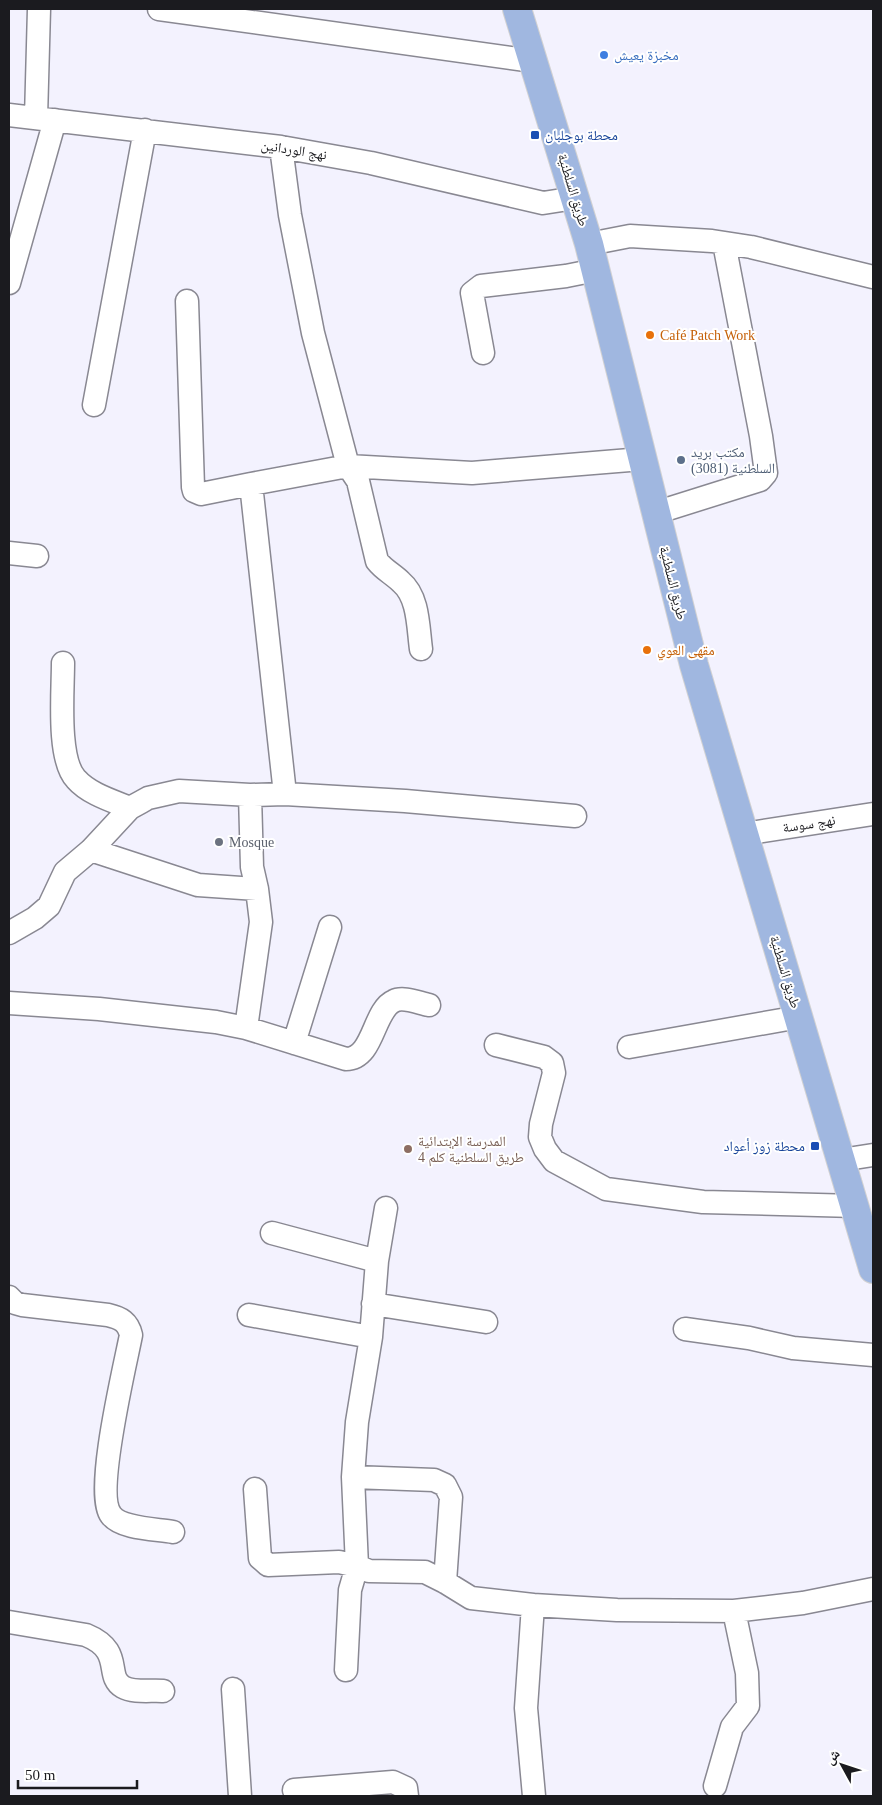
<svg xmlns="http://www.w3.org/2000/svg" width="882" height="1805" font-family="'Times New Roman','Noto Naskh Arabic',serif">
<rect width="100%" height="100%" fill="#f3f2fe"/>
<g fill="none" stroke-linecap="round" stroke-linejoin="round">
<defs>
<path id="minor" d="M 159,9 L 533,61
M 9,115 L 281,147 L 371,163 L 543,203 L 575,198
M 36,118 L 39,9
M 589,244 L 630,236 L 712,241 L 751,247 L 873,277
M 9,283 L 55,120
M 187,301 L 193,487 L 194,491 L 201,494 L 251,484
M 483,353 L 472,293 L 481,286 L 566,276 L 596,270
M 94,405 L 145,130
M 348,466 L 472,473 L 642,459
M 348,466 L 358,481 L 377,561 C 384,570 393,574 401,582 C 419,597 418,628 421,649
M 655,513 L 760,480 L 766,473 L 761,436 L 724,243
M 9,553 L 37,556
M 63,663 C 63,692 57,759 76,779 C 89,794 113,801 130,808
M 285,794 L 405,801 L 575,816
M 744,834 L 873,814
M 91,850 L 198,885 L 257,889
M 9,933 L 35,918 L 49,906 L 65,872 L 91,850 L 130,808 L 141,802 L 148,798 L 179,791 L 250,795 L 285,794 L 251,484 L 348,466 L 313,333 L 290,215 L 281,147
M 9,1003 L 99,1009 L 216,1022 L 246,1028 L 346,1059 C 374,1059 373,1010 394,1001 C 403,996 419,1003 429,1005
M 246,1028 L 261,922 L 257,889 L 252,867 L 250,795
M 294,1043 L 330,927
M 496,1045 L 544,1057 L 552,1063 L 554,1073 L 541,1124 L 540,1137 L 545,1149 L 554,1161 L 606,1189 L 703,1202 L 855,1206
M 629,1047 L 799,1017
M 841,1160 L 873,1155
M 386,1208 L 377,1261 L 371,1337 L 357,1422 L 353,1477 L 357,1566 L 369,1571 L 425,1572 L 445,1582 L 471,1598 L 533,1605
M 272,1233 L 377,1261
M 9,1297 L 15,1303 L 22,1305 L 108,1315 C 121,1318 128,1322 131,1335 C 125,1366 94,1493 111,1515 C 121,1529 157,1529 173,1532
M 373,1304 L 486,1322
M 249,1315 L 371,1337
M 685,1329 L 749,1338 L 793,1348 L 873,1355
M 353,1477 L 434,1480 L 445,1485 L 451,1497 L 445,1582
M 255,1489 L 260,1558 L 268,1565 L 339,1562 L 357,1566 L 350,1590 L 346,1670
M 9,1622 L 86,1635 C 125,1651 104,1676 123,1687 C 133,1693 152,1690 163,1691
M 233,1689 L 240,1796
M 715,1786 L 732,1727 L 748,1706 L 747,1673 L 734,1611
M 294,1790 L 393,1782 L 406,1788 L 407,1796
M 534,1796 L 526,1708 L 533,1605 L 617,1610 L 734,1611 L 803,1603 L 873,1589"/>
<path id="major" d="M 517,9 L 589,244 L 694,665 L 873,1269"/>
</defs>
<!-- minor casing -->
<use href="#minor" stroke="#898892" stroke-width="25"/>
<!-- major casing -->
<use href="#major" stroke="#d1d1d2" stroke-width="30"/>
<!-- minor -->
<use href="#minor" stroke="#fff" stroke-width="22"/>
<!-- major -->
<use href="#major" stroke="#a0b7e0" stroke-width="28"/>
</g>
<!-- markers -->
<circle fill="#3f7fe0" stroke="#fff" stroke-width="2" cx="604" cy="55" r="5"/>
<g fill="#1a4fb4" stroke="#fff" stroke-width="2">
<rect x="530" y="130" width="10" height="10" rx="2.5"/>
<rect x="810" y="1141" width="10" height="10" rx="2.5"/>
</g>
<g fill="#e8710a" stroke="#fff" stroke-width="2">
<circle cx="650" cy="335" r="5"/>
<circle cx="647" cy="650" r="5"/>
</g>
<circle fill="#5c6f8a" stroke="#fff" stroke-width="2" cx="681" cy="460" r="5"/>
<circle fill="#6b7280" stroke="#fff" stroke-width="2" cx="219" cy="842" r="5"/>
<circle fill="#8d6e63" stroke="#fff" stroke-width="2" cx="408" cy="1149" r="5"/>
<g text-anchor="middle" dominant-baseline="central" stroke-width="4" stroke-linejoin="round" paint-order="stroke">
<!-- shop labels -->
<g font-size="14" fill="#366cbe" stroke="#fff" text-anchor="start">
<text x="614" y="55">مخبزة يعيش</text>
</g>
<!-- transit labels -->
<g font-size="14" fill="#164399" stroke="#fff" text-anchor="start">
<text x="545" y="135">محطة بوجلبان</text>
<text x="805" y="1146" text-anchor="end">محطة زوز أعواد</text>
</g>
<!-- street labels -->
<g font-size="14" fill="#1b1b1f" stroke="#fff">
<text transform="translate(294 150) rotate(9)">نهج الوردانين</text>
<text transform="translate(573 190) rotate(73)">طريق السلطنية</text>
<text transform="translate(673 583) rotate(76)">طريق السلطنية</text>
<text transform="translate(809 824) rotate(-9)">نهج سوسة</text>
<text transform="translate(785 972) rotate(73)">طريق السلطنية</text>
</g>
<!-- food labels -->
<g font-size="14" fill="#c56008" stroke="#fff" text-anchor="start">
<text x="660" y="335">Café Patch Work</text>
<text x="657" y="650">مقهى العوي</text>
</g>
<!-- service labels -->
<g font-size="14" fill="#4e5e75" stroke="#fff" text-anchor="start">
<text x="691" y="452">مكتب بريد<tspan x="691" dy="16">السلطنية (3081)</tspan></text>
</g>
<!-- worship labels -->
<g font-size="14" fill="#5b616d" stroke="#fff" text-anchor="start">
<text x="229" y="842">Mosque</text>
</g>
<!-- education labels -->
<g font-size="14" fill="#785e54" stroke="#fff" text-anchor="start">
<text x="418" y="1141">المدرسة الإبتدائية<tspan x="418" dy="16">طريق السلطنية كلم 4</tspan></text>
</g>
</g>
<!-- border -->
<rect width="882" height="1805" fill="none" stroke="#1b1b1f" stroke-width="20"/>
<!-- north arrow -->
<g transform="translate(842 1765) rotate(310)" stroke="#ffffff" stroke-width="4" paint-order="stroke">
<path d="M0-4L9 19L0 12L-9 19Z" fill="#1b1b1f"/>
<text y="-8" font-size="14" font-weight="bold" text-anchor="middle" fill="#1b1b1f">ش</text>
</g>
<!-- scale -->
<path d="M18 1780v8h119v-8" fill="none" stroke="#1b1b1f" stroke-width="2.5"/>
<text x="25" y="1780" font-size="15" fill="#1b1b1f" stroke="#ffffff" stroke-width="4" paint-order="stroke">50 m</text>
</svg>
